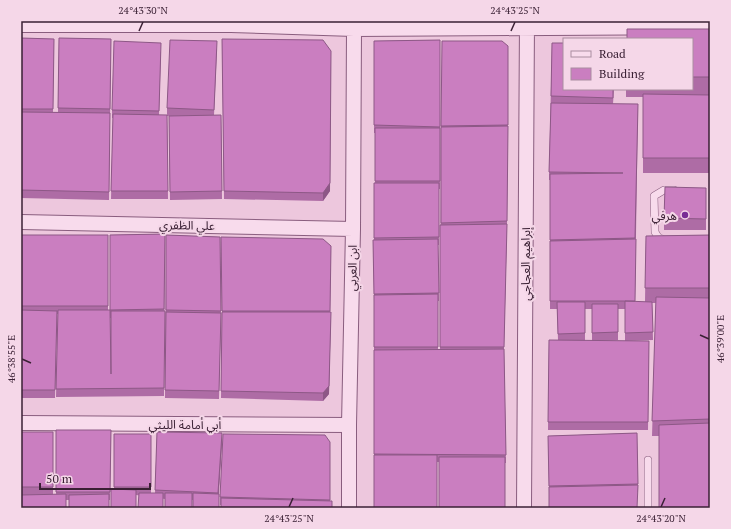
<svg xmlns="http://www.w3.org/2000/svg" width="731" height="529" font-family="'PT Serif','Noto Sans Arabic',serif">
<rect width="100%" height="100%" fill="#edc7dd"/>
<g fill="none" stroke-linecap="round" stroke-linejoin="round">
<defs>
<path id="service" d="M 664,240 L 658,237 L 655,232 L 654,196 L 664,190 L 674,190
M 648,460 L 648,508"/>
<path id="minor" d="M 21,25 L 231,25 L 354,29 L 710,27
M 21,222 L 353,229
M 21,423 L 349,425
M 349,508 L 349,425 L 353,229 L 354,29
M 524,508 L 527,21"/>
</defs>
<!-- service casing -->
<use href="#service" stroke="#895d7e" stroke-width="8"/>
<!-- minor casing -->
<use href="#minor" stroke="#895d7e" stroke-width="16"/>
<!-- service -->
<use href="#service" stroke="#f8dbec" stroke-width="7"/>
<!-- minor -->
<use href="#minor" stroke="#f8dbec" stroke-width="14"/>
</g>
<!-- wall -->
<path fill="#ae6ca5" d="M 710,29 L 710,173 L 643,173 L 643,97 L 626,97 L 626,89 L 692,89 L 692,39 Z
M 21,38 L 54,39 L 53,112 L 58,112 L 59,38 L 111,39 L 109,200 L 21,198 Z
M 222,39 L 330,191 L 323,201 L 224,199 Z
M 440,40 L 440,189 L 439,189 L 439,245 L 438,245 L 439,301 L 438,301 L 438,350 L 440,350 L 441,126 L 508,46 L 507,229 L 504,349 L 506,463 L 437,462 L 374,508 L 374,302 L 373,240 L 374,240 L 374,183 L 375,183 L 375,133 L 374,133 L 374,41 Z
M 552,43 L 614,89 L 613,104 L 638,104 L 635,302 L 645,302 L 646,236 L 710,235 L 710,508 L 659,436 L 652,436 L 656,303 L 652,303 L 653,340 L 625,341 L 625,309 L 618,309 L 618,340 L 592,341 L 592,309 L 585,309 L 585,341 L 649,341 L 648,430 L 548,430 L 549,340 L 558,340 L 557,309 L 550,309 L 550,180 L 549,180 L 549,172 Z
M 217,49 L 214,115 L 221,115 L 222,199 L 170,200 L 169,116 L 167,116 L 167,108 Z
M 161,51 L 159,115 L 167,115 L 168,199 L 111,199 L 113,118 L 112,118 L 112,110 Z
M 706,188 L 706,230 L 664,230 L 664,218 Z
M 165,234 L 164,396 L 56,397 L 58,314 L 57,314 L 55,398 L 21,398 L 21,235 L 108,235 L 108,310 L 111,374 L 111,318 L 110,318 L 110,235 Z
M 166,235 L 220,237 L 221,321 L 219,399 L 165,398 Z
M 221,237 L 331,246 L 329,394 L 323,401 L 221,398 L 222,312 Z
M 56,430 L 111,430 L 110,500 L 66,500 L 21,508 L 21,432 L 53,432 L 53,495 L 56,494 Z
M 157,432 L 222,441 L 219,494 L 193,500 L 165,499 L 136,495 L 114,489 L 114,434 L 151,434 L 151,493 L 155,493 Z
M 637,433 L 638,492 L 549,494 L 548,436 Z
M 330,442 L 330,501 L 220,505 L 220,497 Z"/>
<!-- shaded-wall -->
<path fill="#8d5886" d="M 331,51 L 330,191 L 323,201 L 323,193 Z
M 331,312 L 329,394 L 323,401 L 323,393 Z
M 222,433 L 222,441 L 218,501 L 218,493 Z"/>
<!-- building -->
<path fill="#ca7ec0" stroke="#8d5886" d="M 627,29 L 710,29 L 710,77 L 692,77 L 692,39 L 627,39 Z
M 21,38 L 54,39 L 53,109 L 21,109 Z
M 59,38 L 111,39 L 110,109 L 58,108 Z
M 222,39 L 323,40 L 331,51 L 330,183 L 323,193 L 224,191 Z
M 170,40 L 217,41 L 214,110 L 167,108 Z
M 440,40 L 440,127 L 374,125 L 374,41 Z
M 114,41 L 161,43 L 159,111 L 112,110 Z
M 442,41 L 502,41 L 508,46 L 508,125 L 441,126 Z
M 552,43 L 564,43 L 564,89 L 613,89 L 613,98 L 551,96 Z
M 643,94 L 710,95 L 710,158 L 643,158 Z
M 551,103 L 638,104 L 635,238 L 550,240 L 550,174 L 623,173 L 549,172 Z
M 21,112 L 110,113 L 109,192 L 21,190 Z
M 113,114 L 167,115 L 168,191 L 111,191 Z
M 221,115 L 222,191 L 170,192 L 169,116 Z
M 508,126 L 507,221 L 441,223 L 441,127 Z
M 375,128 L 440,128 L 440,181 L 375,181 Z
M 374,183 L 439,183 L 439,237 L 374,238 Z
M 665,187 L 706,188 L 706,219 L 664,218 Z
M 507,224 L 504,347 L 440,347 L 440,225 Z
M 165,234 L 164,309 L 110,310 L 110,235 Z
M 21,235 L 108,235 L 108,306 L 21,306 Z
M 166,235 L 220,237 L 221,311 L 166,310 Z
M 710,235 L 710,288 L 645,288 L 646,236 Z
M 221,237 L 323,239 L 331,246 L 330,311 L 222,311 Z
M 438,239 L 439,293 L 374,294 L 373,240 Z
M 636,239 L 635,301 L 550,301 L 550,241 Z
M 438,294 L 438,347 L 374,347 L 374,295 Z
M 656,297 L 710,298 L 710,419 L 652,421 Z
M 625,301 L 652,302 L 653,332 L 625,333 Z
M 557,302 L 585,302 L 585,333 L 558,334 Z
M 592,304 L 618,304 L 618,332 L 592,333 Z
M 21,310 L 57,311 L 55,390 L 21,390 Z
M 58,310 L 110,310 L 111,374 L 111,311 L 165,311 L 164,388 L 56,389 Z
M 166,312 L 221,313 L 219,391 L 165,390 Z
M 222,312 L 331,312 L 329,386 L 323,393 L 221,391 Z
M 549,340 L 649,341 L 648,422 L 548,422 Z
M 504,349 L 506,455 L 374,454 L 374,350 Z
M 710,423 L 710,508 L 659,508 L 659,425 Z
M 56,430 L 111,430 L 110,492 L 56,492 Z
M 21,432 L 53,432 L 53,487 L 21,487 Z
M 157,432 L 222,433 L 218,493 L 155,490 Z
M 637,433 L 638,484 L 549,486 L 548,436 Z
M 114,434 L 151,434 L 151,487 L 114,487 Z
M 223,434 L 325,435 L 330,442 L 330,500 L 220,497 Z
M 374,455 L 437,455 L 437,508 L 374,508 Z
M 439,457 L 505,457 L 505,508 L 439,508 Z
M 638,485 L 637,508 L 549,508 L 549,487 Z
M 111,489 L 136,490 L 136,508 L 111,508 Z
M 139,493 L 163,493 L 163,508 L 138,508 Z
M 165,493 L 192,493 L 192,508 L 165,508 Z
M 193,493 L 219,494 L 219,508 L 193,508 Z
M 66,494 L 66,508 L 21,508 L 21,495 Z
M 109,494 L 109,508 L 69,508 L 69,495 Z
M 221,498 L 332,501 L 332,508 L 221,508 Z"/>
<!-- ticks -->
<path fill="none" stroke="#3a2034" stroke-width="1.5" d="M 139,31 L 143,22M 511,31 L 515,22M 700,335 L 709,339M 22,359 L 31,363M 289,507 L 293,498M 661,507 L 665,498"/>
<!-- markers -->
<circle fill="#792e96" stroke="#f5d7e8" stroke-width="1.5" cx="685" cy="215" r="4"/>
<g text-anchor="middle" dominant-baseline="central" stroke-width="4" stroke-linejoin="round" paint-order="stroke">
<!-- poi labels -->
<g font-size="12" fill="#3a2034" stroke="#f5d7e8" text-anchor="end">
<text x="677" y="215">هرفي</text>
</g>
<!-- street labels -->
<g font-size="12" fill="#3a2034" stroke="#f5d7e8">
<text transform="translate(187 225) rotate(1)">علي الظفري</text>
<text transform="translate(525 264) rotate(-90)">إبراهيم العجاجي</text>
<text transform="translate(352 268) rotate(-89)">ابن العربي</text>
<text x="185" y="424">أبي أمامة الليثي</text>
</g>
</g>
<!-- border -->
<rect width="731" height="529" fill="none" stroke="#f5d7e8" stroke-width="44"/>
<!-- legend -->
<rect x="563" y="38" width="130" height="52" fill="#f5d7e8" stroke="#aa8ea0"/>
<rect x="571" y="51" width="20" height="6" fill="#f8dbec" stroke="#aa8ea0"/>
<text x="599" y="58" font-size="12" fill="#3a2034">Road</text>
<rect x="571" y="68" width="20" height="12" fill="#ca7ec0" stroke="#aa8ea0"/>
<text x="599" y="78" font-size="12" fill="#3a2034">Building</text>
<!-- scale -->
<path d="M40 483v6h110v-6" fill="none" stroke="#3a2034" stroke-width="2"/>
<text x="46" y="483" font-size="12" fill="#3a2034" stroke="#f5d7e8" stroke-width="3" paint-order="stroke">50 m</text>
<rect x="22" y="22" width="687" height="485" fill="none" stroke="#3a2034" stroke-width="1.5"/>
<g font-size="10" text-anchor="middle" fill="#3a2034">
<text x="143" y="14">24°43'30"N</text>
<text x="515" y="14">24°43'25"N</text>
<text transform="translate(720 339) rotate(-90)" y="4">46°39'00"E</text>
<text transform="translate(11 359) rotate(-90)" y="4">46°38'55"E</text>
<text x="289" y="522">24°43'25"N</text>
<text x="661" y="522">24°43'20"N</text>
</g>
</svg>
